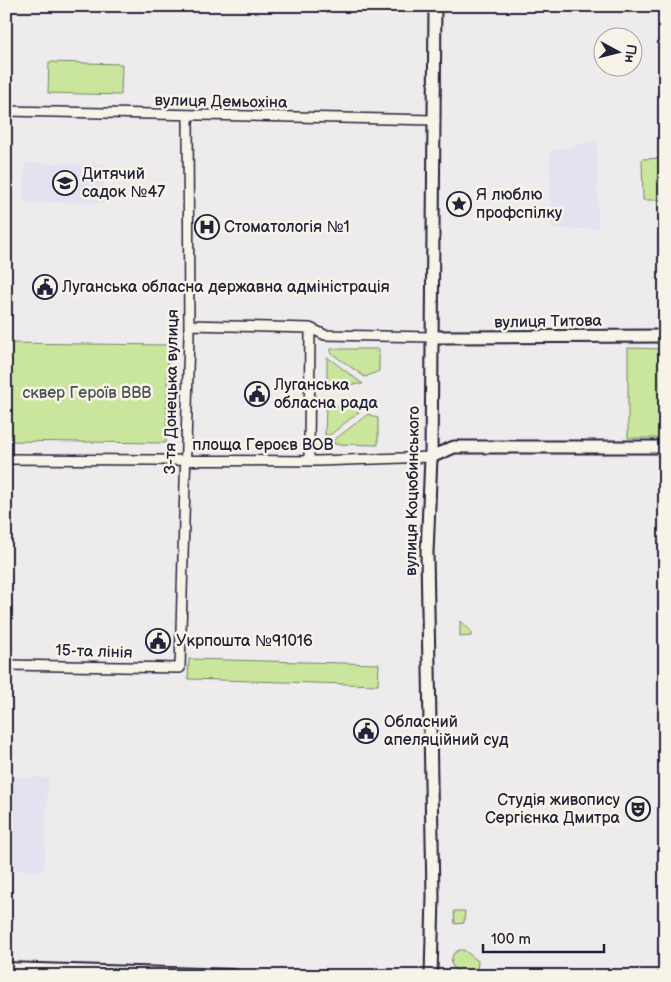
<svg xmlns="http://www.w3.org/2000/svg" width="671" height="982" font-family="'Balsamiq Sans',sans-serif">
<rect width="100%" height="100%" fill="#eeebec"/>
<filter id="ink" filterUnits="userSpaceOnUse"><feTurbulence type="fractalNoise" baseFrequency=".02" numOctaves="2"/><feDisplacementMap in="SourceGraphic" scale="10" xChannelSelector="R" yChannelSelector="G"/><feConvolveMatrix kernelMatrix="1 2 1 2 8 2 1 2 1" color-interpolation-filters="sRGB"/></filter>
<g filter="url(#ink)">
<!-- built -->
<path fill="#e4e1f1" d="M 597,141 L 598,229 L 551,229 L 550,151 Z
M 25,163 L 105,164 L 104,203 L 24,202 Z
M 6,776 L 48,778 L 44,871 L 6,869 Z"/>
<!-- green -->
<path fill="#cae69d" stroke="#76846c" d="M 49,62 L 122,64 L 121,95 L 48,93 Z
M 664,158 L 665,200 L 643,200 L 642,159 Z
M 6,343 L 168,345 L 166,443 L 6,441 Z
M 628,348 L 665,349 L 665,438 L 628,438 Z
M 331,349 L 379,349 L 379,371 L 365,377 L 331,353 Z
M 327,357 L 363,384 L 327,385 Z
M 326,407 L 365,407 L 330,435 L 325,435 Z
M 368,414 L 378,418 L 378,445 L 334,444 L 334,440 Z
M 460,621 L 471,631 L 471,636 L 460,637 Z
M 189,659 L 379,664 L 378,685 L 188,679 Z
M 454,911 L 465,911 L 464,923 L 455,924 Z
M 459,950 L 464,950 L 478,961 L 477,973 L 461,972 L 454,969 L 451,963 L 453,954 Z"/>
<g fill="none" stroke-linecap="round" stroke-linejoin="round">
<defs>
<path id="minor" d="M 6,111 L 435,120
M 189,325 L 310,328 L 325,335 L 432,337
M 6,459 L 318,461 L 431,457
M 309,461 L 310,328
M 6,665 L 180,668 L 189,335 L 188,116
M 661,976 L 665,974"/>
<path id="tertiary" d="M 432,337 L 665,336
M 431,457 L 454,447 L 665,447
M 431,976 L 433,896 L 427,553 L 431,457 L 435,6"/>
<path id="secondary" d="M 6,969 L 234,976"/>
</defs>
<!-- minor casing -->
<use href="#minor" stroke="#22223b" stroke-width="12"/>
<!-- tertiary casing -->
<use href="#tertiary" stroke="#22223b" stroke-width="15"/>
<!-- secondary casing -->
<use href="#secondary" stroke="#22223b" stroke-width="16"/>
<!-- minor -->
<use href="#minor" stroke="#f7f3e8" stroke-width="9"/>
<!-- tertiary -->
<use href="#tertiary" stroke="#f7f3e8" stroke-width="11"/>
<!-- secondary -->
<use href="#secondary" stroke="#f7f3e8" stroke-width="12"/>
</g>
</g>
<!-- icons -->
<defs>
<symbol id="school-ring" viewBox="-11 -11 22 22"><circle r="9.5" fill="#f7f3e8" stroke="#22223b" stroke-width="1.5"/><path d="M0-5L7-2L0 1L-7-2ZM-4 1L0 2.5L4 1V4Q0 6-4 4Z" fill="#22223b"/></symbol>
<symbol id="sight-ring" viewBox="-11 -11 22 22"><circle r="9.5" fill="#f7f3e8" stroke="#22223b" stroke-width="1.5"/><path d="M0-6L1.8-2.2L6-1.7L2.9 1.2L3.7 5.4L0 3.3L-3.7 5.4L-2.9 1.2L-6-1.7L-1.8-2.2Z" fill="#22223b"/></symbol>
<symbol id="hospital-ring" viewBox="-11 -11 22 22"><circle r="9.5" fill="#f7f3e8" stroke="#22223b" stroke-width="1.5"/><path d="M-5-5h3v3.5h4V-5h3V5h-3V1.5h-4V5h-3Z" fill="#22223b"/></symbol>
<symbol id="civic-ring" viewBox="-11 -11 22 22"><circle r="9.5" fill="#f7f3e8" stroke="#22223b" stroke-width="1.5"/><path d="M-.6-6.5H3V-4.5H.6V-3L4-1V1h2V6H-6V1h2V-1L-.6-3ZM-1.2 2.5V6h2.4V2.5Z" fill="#22223b"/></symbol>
<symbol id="theatre-ring" viewBox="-11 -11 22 22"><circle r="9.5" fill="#f7f3e8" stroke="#22223b" stroke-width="1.5"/><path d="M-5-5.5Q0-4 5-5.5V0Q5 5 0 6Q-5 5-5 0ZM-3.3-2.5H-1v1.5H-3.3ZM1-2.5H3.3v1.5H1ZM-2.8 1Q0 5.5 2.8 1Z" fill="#22223b"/></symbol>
</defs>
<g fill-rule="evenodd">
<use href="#school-ring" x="51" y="169" width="28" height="28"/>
<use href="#sight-ring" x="445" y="190" width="28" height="28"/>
<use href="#hospital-ring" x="193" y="213" width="28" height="28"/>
<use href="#civic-ring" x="31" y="273" width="28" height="28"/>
<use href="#civic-ring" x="243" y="380" width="28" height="28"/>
<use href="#civic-ring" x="144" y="627" width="28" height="28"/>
<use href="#civic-ring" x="352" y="717" width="28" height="28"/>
<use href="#theatre-ring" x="624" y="795" width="28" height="28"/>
</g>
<g text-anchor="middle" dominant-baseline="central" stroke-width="5" stroke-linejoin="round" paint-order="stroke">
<!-- street labels -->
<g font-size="16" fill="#22223b" stroke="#f7f3e8">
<text transform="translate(221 102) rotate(1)">вулиця Демьохіна</text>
<text transform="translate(548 322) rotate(-1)">вулиця Титова</text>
<text transform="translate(172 392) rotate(-89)">3-тя Донецька вулиця</text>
<text x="263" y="445">площа Героєв ВОВ</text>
<text transform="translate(413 491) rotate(-89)">вулиця Коцюбинського</text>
<text transform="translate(94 652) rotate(2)">15-та лінія</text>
</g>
<!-- poi labels -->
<g font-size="16" fill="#22223b" stroke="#f7f3e8" text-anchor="start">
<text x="82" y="174">Дитячий<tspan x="82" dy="18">садок №47</tspan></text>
<text x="476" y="195">Я люблю<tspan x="476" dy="18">профспілку</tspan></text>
<text x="224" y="227">Стоматологія №1</text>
<text x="62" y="287">Луганська обласна державна адміністрація</text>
<text x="274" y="385">Луганська<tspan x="274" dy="18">обласна рада</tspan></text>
<text x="176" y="641">Укрпошта №91016</text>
<text x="384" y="722">Обласний<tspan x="384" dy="18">апеляційний суд</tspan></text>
<text x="620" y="800" text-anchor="end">Студія живопису<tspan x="620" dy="18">Сергієнка Дмитра</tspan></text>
</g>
<!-- park labels -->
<g font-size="16" fill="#4c5354" stroke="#f7f3e8">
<text x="87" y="393">сквер Героїв ВВВ</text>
</g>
</g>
<!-- margin -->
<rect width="671" height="982" fill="none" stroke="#f7f3e8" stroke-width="25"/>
<rect x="12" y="12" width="646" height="957" fill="none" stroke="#22223b" stroke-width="2" filter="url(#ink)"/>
<!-- north arrow -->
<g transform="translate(618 52) rotate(97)"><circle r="24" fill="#f7f3e8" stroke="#a29fa3"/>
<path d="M0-4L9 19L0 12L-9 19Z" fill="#22223b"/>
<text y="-8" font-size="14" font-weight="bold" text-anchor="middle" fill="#22223b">Пн</text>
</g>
<!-- scale -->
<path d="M483 944v8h121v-8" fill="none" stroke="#22223b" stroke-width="2.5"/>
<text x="491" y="944" font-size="15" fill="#22223b" stroke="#f7f3e8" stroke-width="4" paint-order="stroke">100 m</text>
</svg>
